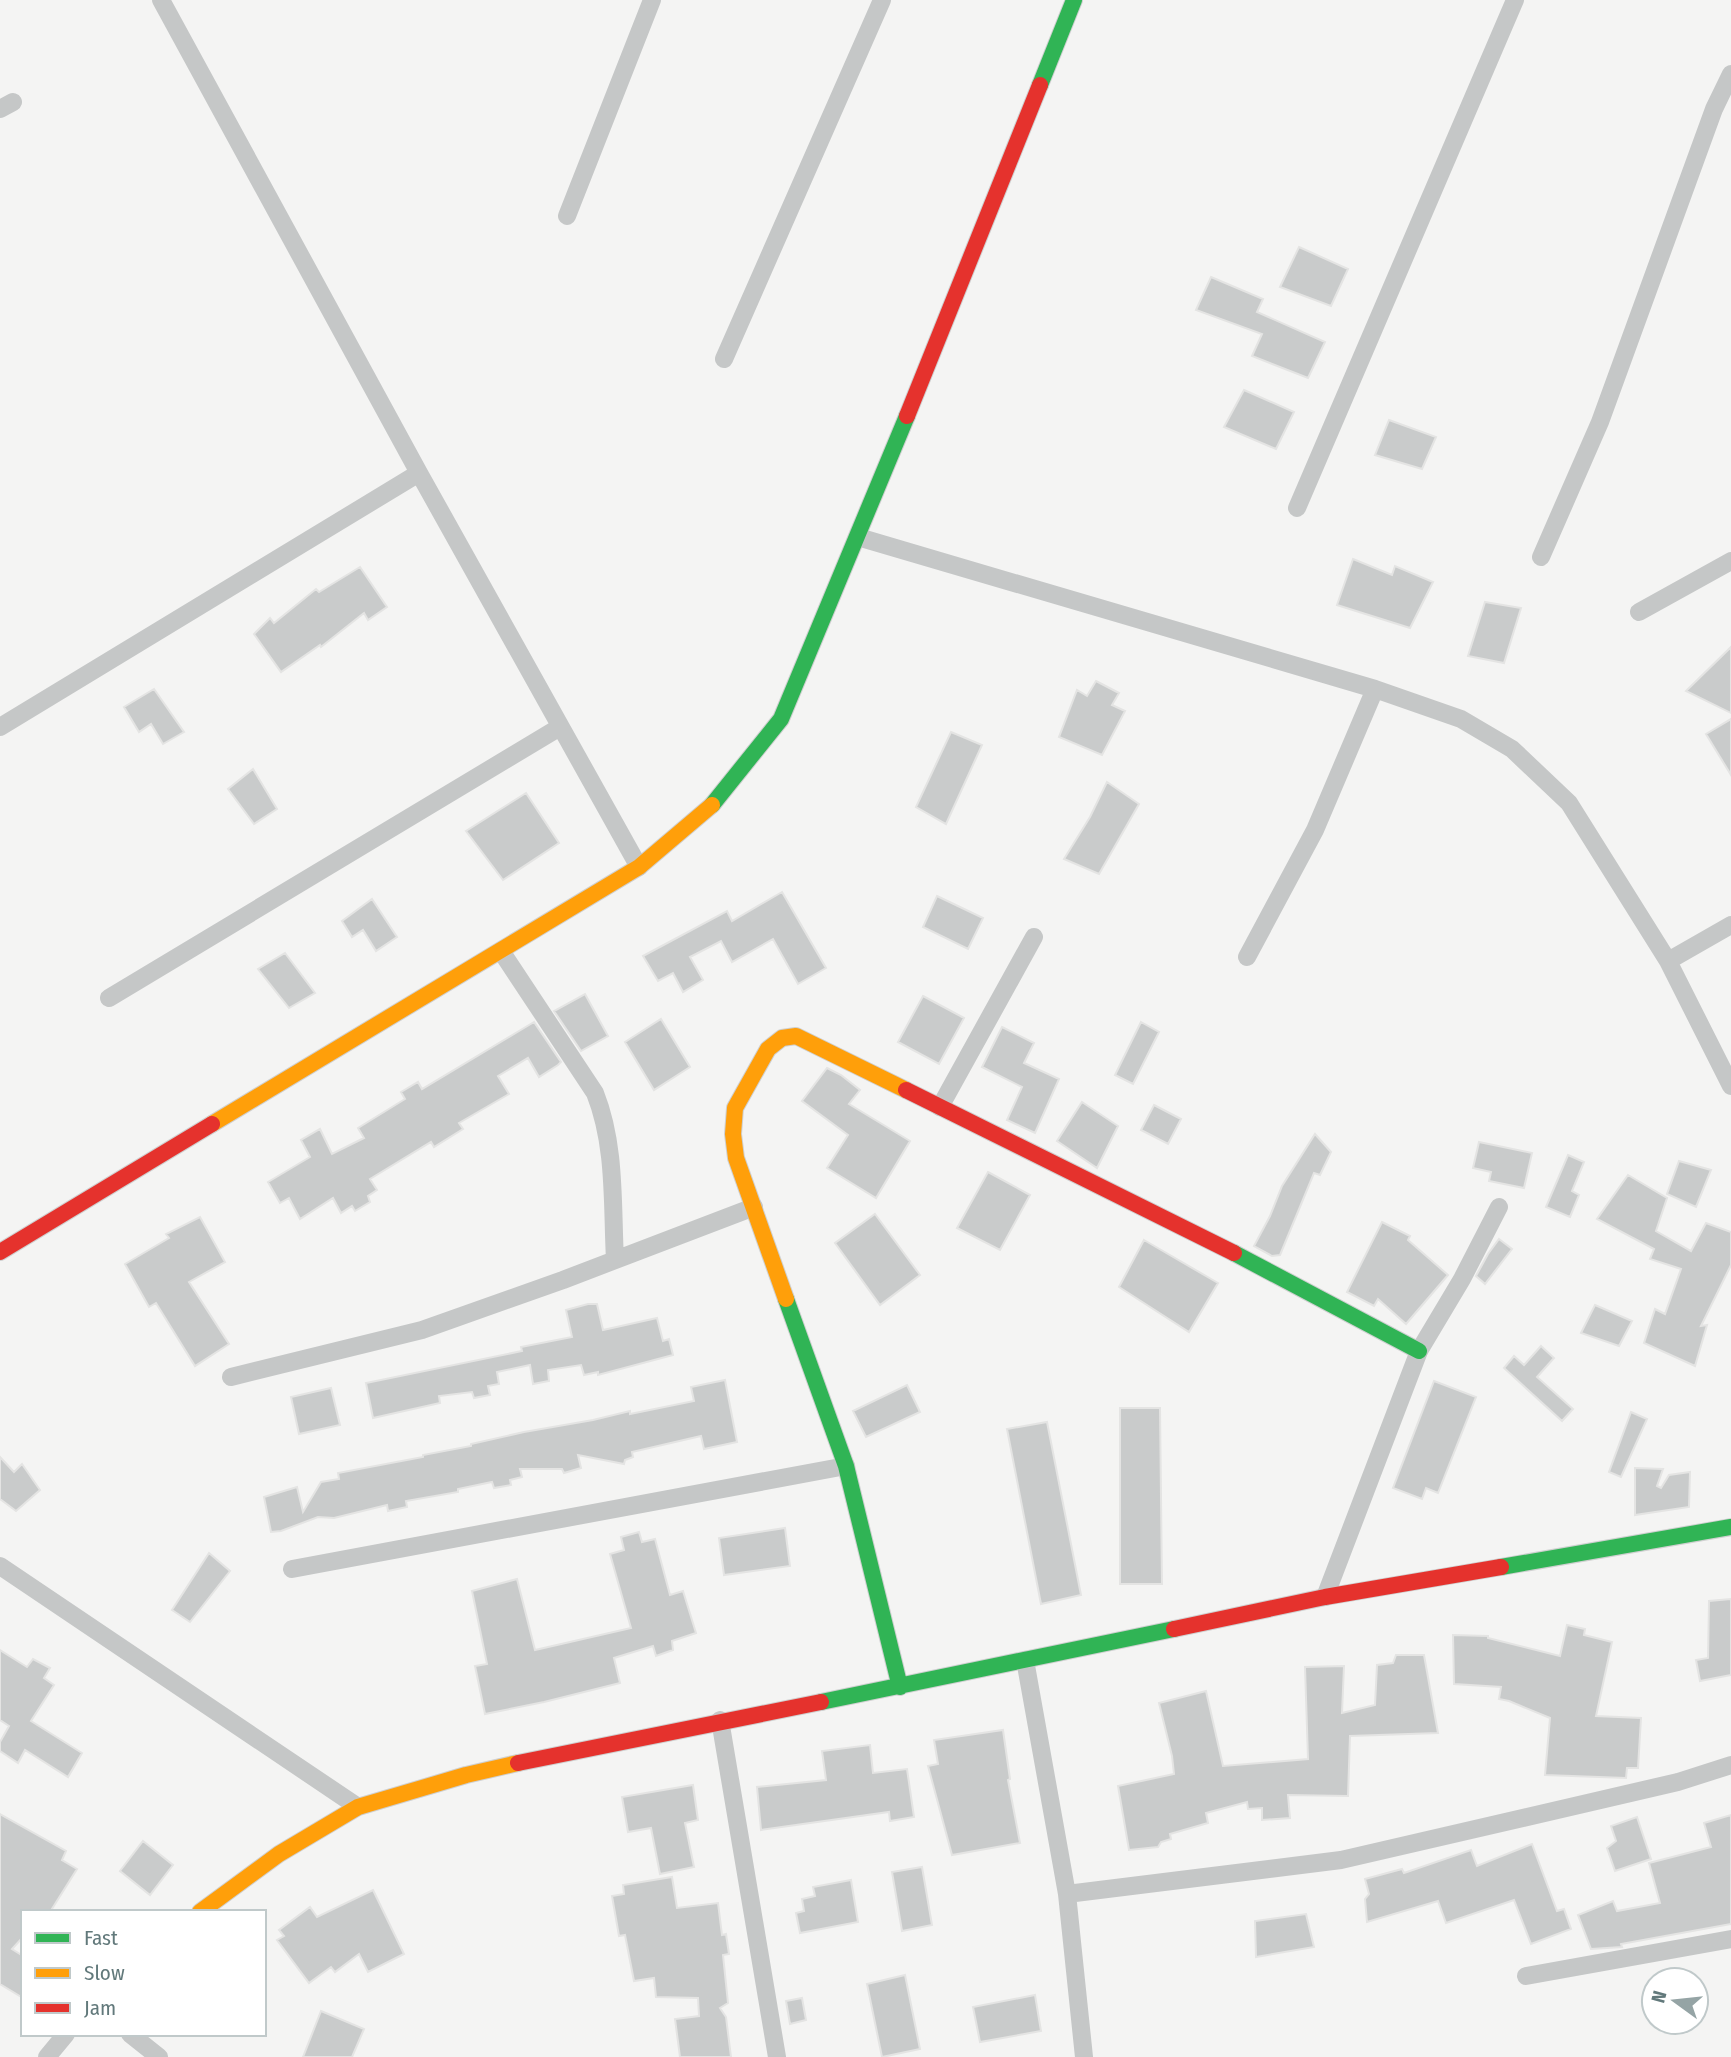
<svg xmlns="http://www.w3.org/2000/svg" width="1731" height="2057" font-family="'Fira Sans Condensed',sans-serif">
<rect width="100%" height="100%" fill="#f4f4f3"/>
<!-- building -->
<path fill="#c9cbcb" stroke="#e4e4e3" stroke-width="2" d="M 1299,247 L 1348,269 L 1331,306 L 1280,287 Z
M 1211,277 L 1263,299 L 1257,312 L 1325,342 L 1308,378 L 1252,356 L 1262,334 L 1196,310 Z
M 1244,390 L 1294,412 L 1276,449 L 1224,427 Z
M 1389,420 L 1436,437 L 1422,469 L 1375,455 Z
M 1353,559 L 1392,575 L 1395,566 L 1433,582 L 1410,628 L 1337,605 Z
M 360,567 L 387,607 L 368,620 L 364,613 L 321,647 L 320,645 L 281,672 L 254,634 L 270,618 L 274,623 L 316,589 L 319,592 Z
M 1485,602 L 1521,608 L 1504,663 L 1468,656 Z
M 1731,647 L 1731,713 L 1686,691 Z
M 1096,681 L 1119,693 L 1112,705 L 1125,711 L 1102,755 L 1059,737 L 1077,690 L 1087,696 Z
M 154,689 L 184,732 L 163,744 L 151,724 L 139,732 L 124,707 Z
M 1731,719 L 1731,775 L 1706,734 Z
M 951,732 L 982,745 L 946,824 L 916,807 Z
M 253,769 L 277,809 L 254,824 L 228,789 Z
M 1107,782 L 1139,804 L 1099,874 L 1064,859 L 1090,817 Z
M 526,793 L 559,843 L 503,880 L 466,831 Z
M 782,892 L 826,968 L 798,984 L 773,939 L 732,962 L 721,941 L 690,957 L 703,980 L 683,992 L 673,973 L 658,981 L 643,956 L 727,911 L 732,921 Z
M 937,896 L 983,918 L 968,949 L 923,927 Z
M 372,899 L 397,937 L 376,951 L 363,930 L 352,937 L 342,921 Z
M 285,953 L 315,993 L 289,1008 L 258,969 Z
M 585,994 L 608,1036 L 581,1051 L 554,1011 Z
M 923,996 L 964,1018 L 939,1064 L 898,1042 Z
M 661,1019 L 690,1067 L 654,1090 L 625,1042 Z
M 534,1022 L 561,1062 L 558,1065 L 539,1077 L 528,1058 L 498,1076 L 509,1094 L 459,1123 L 463,1129 L 434,1147 L 431,1142 L 370,1179 L 377,1190 L 368,1196 L 370,1202 L 355,1211 L 352,1206 L 341,1213 L 333,1198 L 300,1219 L 289,1198 L 280,1203 L 268,1182 L 310,1157 L 301,1140 L 320,1129 L 332,1154 L 364,1138 L 358,1128 L 405,1099 L 401,1092 L 418,1082 L 422,1089 Z
M 1141,1022 L 1159,1032 L 1133,1084 L 1115,1075 Z
M 1002,1027 L 1034,1043 L 1024,1063 L 1059,1079 L 1035,1133 L 1007,1120 L 1022,1087 L 982,1067 Z
M 827,1068 L 841,1075 L 860,1090 L 849,1104 L 910,1141 L 876,1198 L 827,1168 L 848,1135 L 802,1101 Z
M 1082,1102 L 1118,1126 L 1097,1168 L 1057,1141 Z
M 1154,1105 L 1181,1119 L 1168,1144 L 1141,1130 Z
M 1315,1134 L 1331,1152 L 1320,1175 L 1314,1173 L 1280,1255 L 1272,1256 L 1254,1246 L 1270,1216 L 1282,1186 Z
M 1479,1142 L 1532,1153 L 1524,1188 L 1489,1181 L 1491,1172 L 1473,1168 Z
M 1568,1155 L 1584,1162 L 1572,1191 L 1579,1195 L 1570,1217 L 1546,1207 Z
M 1679,1161 L 1711,1170 L 1696,1207 L 1667,1194 Z
M 988,1172 L 1030,1195 L 1000,1250 L 957,1228 Z
M 1628,1175 L 1667,1198 L 1656,1231 L 1691,1251 L 1706,1223 L 1731,1232 L 1731,1265 L 1701,1326 L 1707,1325 L 1695,1366 L 1644,1343 L 1655,1309 L 1665,1314 L 1681,1269 L 1650,1259 L 1654,1249 L 1597,1219 Z
M 875,1214 L 920,1275 L 880,1305 L 835,1243 Z
M 200,1217 L 225,1262 L 189,1282 L 229,1344 L 195,1366 L 156,1303 L 149,1307 L 125,1264 L 169,1238 L 166,1234 Z
M 1382,1222 L 1410,1236 L 1408,1240 L 1448,1275 L 1406,1324 L 1378,1299 L 1374,1306 L 1347,1292 Z
M 1499,1239 L 1512,1249 L 1485,1284 L 1476,1276 L 1488,1254 Z
M 1144,1240 L 1218,1283 L 1189,1332 L 1119,1287 Z
M 588,1304 L 597,1304 L 603,1330 L 657,1318 L 663,1341 L 669,1339 L 673,1355 L 598,1375 L 598,1372 L 584,1375 L 581,1365 L 548,1370 L 549,1381 L 533,1384 L 530,1365 L 497,1372 L 499,1384 L 488,1386 L 490,1395 L 474,1398 L 472,1392 L 439,1396 L 440,1403 L 373,1418 L 366,1383 L 522,1351 L 521,1347 L 572,1337 L 566,1310 Z
M 1595,1305 L 1632,1321 L 1619,1346 L 1581,1333 Z
M 1541,1346 L 1554,1358 L 1537,1377 L 1573,1409 L 1562,1421 L 1504,1368 L 1514,1356 L 1524,1365 Z
M 725,1380 L 737,1442 L 704,1449 L 701,1436 L 632,1452 L 633,1457 L 625,1460 L 624,1464 L 578,1455 L 581,1468 L 564,1473 L 562,1469 L 520,1469 L 522,1477 L 510,1480 L 511,1485 L 494,1488 L 492,1482 L 458,1489 L 458,1492 L 406,1501 L 407,1507 L 388,1511 L 387,1505 L 334,1518 L 318,1517 L 281,1531 L 271,1532 L 264,1497 L 297,1487 L 303,1512 L 321,1482 L 339,1479 L 338,1473 L 423,1457 L 423,1455 L 471,1446 L 471,1444 L 524,1432 L 593,1420 L 630,1411 L 630,1414 L 694,1401 L 691,1387 Z
M 1434,1381 L 1476,1397 L 1438,1493 L 1426,1488 L 1422,1499 L 1393,1488 Z
M 907,1385 L 920,1412 L 866,1437 L 853,1411 Z
M 331,1388 L 340,1425 L 299,1434 L 291,1397 Z
M 1120,1408 L 1160,1408 L 1162,1584 L 1120,1584 Z
M 1631,1412 L 1647,1419 L 1621,1477 L 1609,1472 Z
M 1047,1422 L 1081,1595 L 1041,1604 L 1007,1429 Z
M 0,1457 L 14,1472 L 22,1464 L 40,1490 L 16,1511 L 0,1499 Z
M 1635,1468 L 1663,1469 L 1657,1486 L 1661,1488 L 1669,1475 L 1690,1472 L 1689,1507 L 1635,1515 Z
M 785,1528 L 790,1566 L 724,1575 L 719,1538 Z
M 639,1532 L 642,1542 L 655,1539 L 670,1595 L 683,1591 L 696,1633 L 672,1641 L 673,1650 L 656,1656 L 653,1646 L 614,1658 L 620,1683 L 544,1702 L 485,1714 L 475,1666 L 487,1664 L 472,1591 L 517,1579 L 535,1650 L 631,1628 L 610,1554 L 624,1550 L 621,1537 Z
M 209,1553 L 230,1571 L 190,1622 L 172,1610 Z
M 1731,1599 L 1731,1675 L 1700,1681 L 1696,1660 L 1708,1658 L 1709,1601 Z
M 1567,1625 L 1585,1629 L 1584,1635 L 1612,1642 L 1596,1716 L 1641,1718 L 1638,1768 L 1627,1768 L 1626,1778 L 1545,1775 L 1550,1718 L 1509,1701 L 1499,1699 L 1501,1687 L 1454,1684 L 1453,1635 L 1488,1636 L 1488,1638 L 1560,1656 Z
M 0,1650 L 27,1667 L 33,1659 L 50,1668 L 44,1678 L 54,1685 L 31,1721 L 82,1753 L 68,1777 L 25,1750 L 18,1763 L 0,1751 L 0,1742 L 9,1726 L 0,1720 Z
M 1396,1655 L 1424,1655 L 1438,1733 L 1350,1736 L 1348,1796 L 1288,1795 L 1290,1818 L 1262,1820 L 1262,1808 L 1248,1809 L 1247,1802 L 1206,1813 L 1208,1823 L 1170,1834 L 1171,1839 L 1161,1842 L 1158,1847 L 1129,1850 L 1118,1786 L 1174,1774 L 1172,1756 L 1159,1703 L 1206,1691 L 1223,1766 L 1308,1759 L 1305,1667 L 1344,1666 L 1342,1713 L 1375,1705 L 1377,1665 L 1393,1663 Z
M 1003,1730 L 1010,1779 L 1008,1780 L 1020,1843 L 952,1855 L 928,1766 L 938,1764 L 934,1740 Z
M 870,1745 L 873,1773 L 907,1769 L 914,1817 L 890,1821 L 889,1812 L 761,1830 L 757,1787 L 826,1780 L 822,1751 Z
M 693,1785 L 698,1820 L 685,1823 L 694,1867 L 660,1874 L 651,1828 L 628,1832 L 622,1797 Z
M 0,1814 L 66,1851 L 62,1860 L 77,1869 L 50,1912 L 23,1912 L 23,1937 L 12,1949 L 23,1956 L 23,1998 L 0,1984 Z
M 1731,1815 L 1731,1924 L 1621,1944 L 1622,1947 L 1591,1949 L 1578,1915 L 1613,1901 L 1617,1911 L 1660,1903 L 1649,1863 L 1711,1847 L 1704,1823 Z
M 1637,1817 L 1651,1859 L 1615,1871 L 1607,1848 L 1616,1841 L 1611,1826 Z
M 143,1841 L 173,1865 L 150,1895 L 120,1871 Z
M 1532,1844 L 1557,1911 L 1564,1909 L 1571,1929 L 1531,1944 L 1514,1900 L 1446,1923 L 1438,1901 L 1367,1922 L 1365,1899 L 1369,1894 L 1365,1879 L 1402,1869 L 1404,1873 L 1471,1850 L 1477,1866 Z
M 922,1867 L 932,1925 L 902,1931 L 892,1872 Z
M 672,1877 L 677,1908 L 718,1903 L 722,1935 L 726,1934 L 729,1954 L 723,1955 L 728,2003 L 720,2008 L 726,2017 L 731,2057 L 680,2057 L 675,2019 L 699,2016 L 698,1998 L 656,1997 L 654,1978 L 634,1981 L 625,1935 L 619,1936 L 612,1896 L 624,1894 L 623,1885 Z
M 851,1880 L 858,1922 L 800,1933 L 796,1913 L 804,1911 L 802,1899 L 815,1896 L 813,1887 Z
M 373,1890 L 404,1954 L 368,1972 L 359,1954 L 335,1972 L 331,1967 L 309,1983 L 277,1940 L 284,1936 L 279,1930 L 310,1907 L 317,1917 Z
M 1306,1914 L 1314,1947 L 1256,1957 L 1255,1921 Z
M 905,1975 L 920,2049 L 882,2057 L 867,1984 Z
M 1035,1995 L 1041,2031 L 980,2042 L 973,2007 Z
M 802,1998 L 806,2020 L 790,2024 L 786,2001 Z
M 321,2011 L 364,2029 L 352,2057 L 303,2057 Z"/>
<g fill="none" stroke-linecap="round" stroke-linejoin="round">
<defs>
<path id="fast" d="M 1040,85 L 1074,0
M 712,805 L 781,719 L 907,416
M 1234,1253 L 1419,1351
M 786,1299 L 846,1466 L 900,1687
M 1501,1567 L 1731,1527
M 821,1702 L 1174,1629"/>
<path id="slow" d="M 212,1124 L 639,867 L 712,805
M 786,1299 L 736,1158 L 733,1134 L 735,1108 L 768,1049 L 782,1038 L 796,1036 L 906,1090
M 200,1912 L 279,1854 L 358,1807 L 466,1775 L 518,1763"/>
<path id="jam" d="M 907,416 L 1040,85
M 906,1090 L 1234,1253
M 0,1252 L 212,1124
M 1174,1629 L 1325,1597 L 1501,1567
M 518,1763 L 821,1702"/>
</defs>
<!-- fast casing -->
<use href="#fast" stroke="#cfd0d0" stroke-width="18"/>
<!-- slow casing -->
<use href="#slow" stroke="#cfd0d0" stroke-width="18"/>
<!-- jam casing -->
<use href="#jam" stroke="#cfd0d0" stroke-width="18"/>
<!-- street -->
<path stroke="#c5c7c7" stroke-width="18" d="M 161,0 L 419,473 L 639,867
M 0,109 L 13,102
M 567,216 L 652,0
M 724,359 L 882,0
M 1297,508 L 1515,0
M 858,537 L 1375,689 L 1461,719 L 1512,749 L 1569,803 L 1668,961 L 1731,1086
M 1541,557 L 1600,422 L 1714,109 L 1731,74
M 1639,612 L 1731,561
M 0,727 L 419,473
M 501,951 L 595,1093 C 616,1146 612,1204 615,1260
M 1247,957 L 1315,830 L 1375,689
M 1668,961 L 1731,925
M 109,998 L 560,727
M 940,1107 L 1034,937
M 231,1377 L 422,1330 L 563,1280 L 754,1207
M 0,1566 L 358,1807
M 292,1569 L 846,1466
M 1325,1597 L 1419,1351 L 1462,1279 L 1499,1207
M 1025,1660 L 1067,1894 L 1084,2057
M 720,1720 L 777,2057
M 1067,1894 L 1341,1860 L 1678,1782 L 1731,1765
M 1526,1976 L 1731,1939
M 130,2034 L 159,2057
M 47,2057 L 66,2034"/>
<!-- fast -->
<use href="#fast" stroke="#30b455" stroke-width="16"/>
<!-- slow -->
<use href="#slow" stroke="#ff9f0a" stroke-width="16"/>
<!-- jam -->
<use href="#jam" stroke="#e5322d" stroke-width="16"/>
</g>
<!-- legend -->
<rect x="21" y="1910" width="245" height="126" fill="#ffffff" stroke="#c0c9ca" stroke-width="2"/>
<rect x="35" y="1933" width="35" height="10" fill="#30b455" stroke="#c0c9ca" stroke-width="2"/>
<text x="84" y="1945" font-size="21" fill="#62797b">Fast</text>
<rect x="35" y="1968" width="35" height="10" fill="#ff9f0a" stroke="#c0c9ca" stroke-width="2"/>
<text x="84" y="1980" font-size="21" fill="#62797b">Slow</text>
<rect x="35" y="2003" width="35" height="10" fill="#e5322d" stroke="#c0c9ca" stroke-width="2"/>
<text x="84" y="2015" font-size="21" fill="#62797b">Jam</text>
<!-- north arrow -->
<g transform="translate(1675 2001) rotate(285)"><circle r="33" fill="#ffffff" stroke="#c0c9ca" stroke-width="2"/>
<path d="M0-5L12 26L0 18L-12 26Z" fill="#95a4a5"/>
<text y="-10" font-size="19" font-weight="bold" text-anchor="middle" fill="#62797b">N</text>
</g>
</svg>
